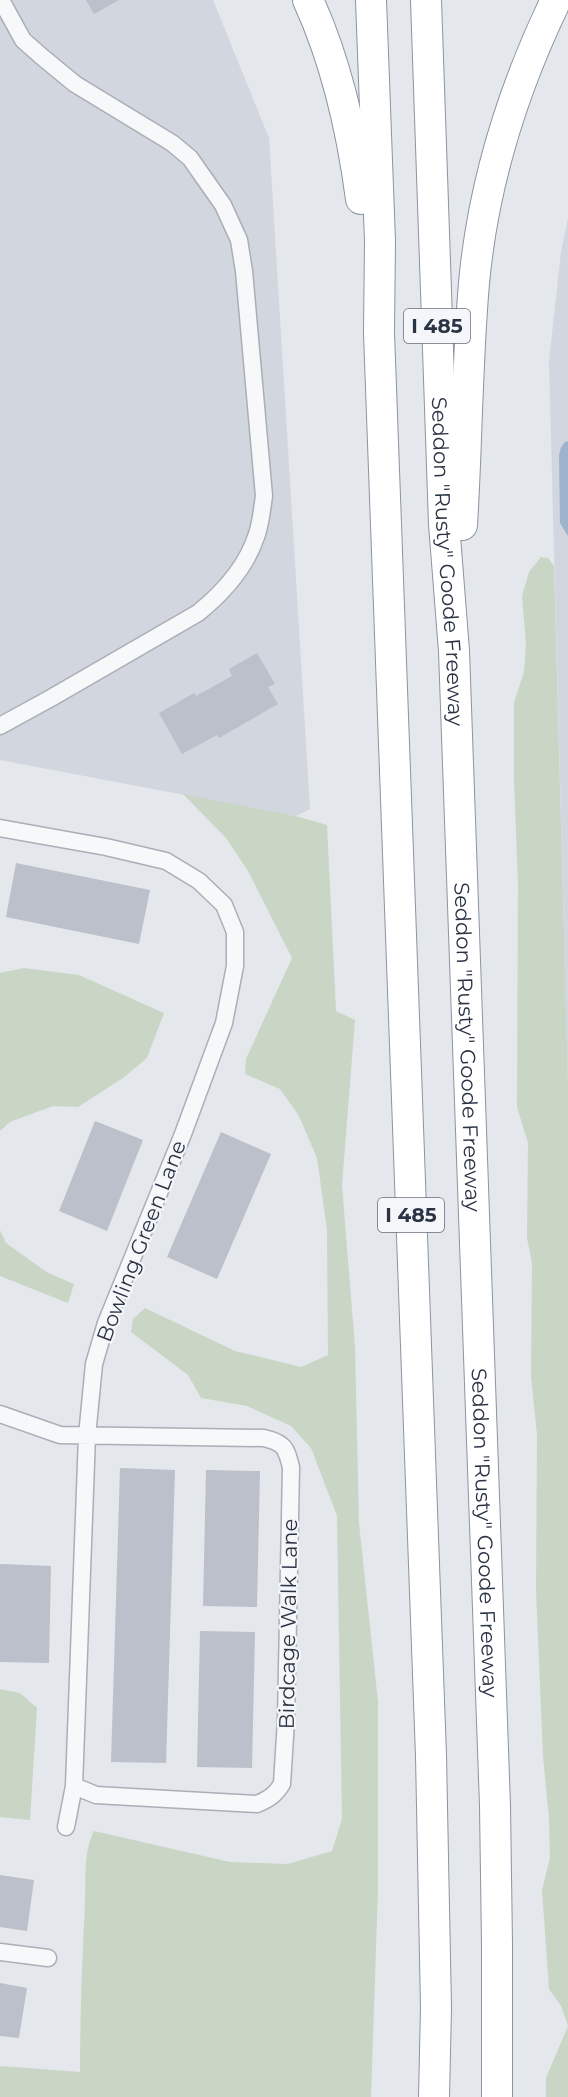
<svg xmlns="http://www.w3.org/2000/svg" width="568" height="2097" font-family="Montserrat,sans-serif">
<rect width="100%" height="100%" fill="#e4e7ec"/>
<!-- built -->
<path fill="#d2d6de" d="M 0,0 L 213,0 L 269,138 L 310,809 L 296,816 L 0,760 Z
M 568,218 L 568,1082 L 549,361 L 561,252 Z"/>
<!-- green -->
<path fill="#c9d6c5" d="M 541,557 L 548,558 L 554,566 L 568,1082 L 568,2097 L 546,2097 L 546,2078 L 568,2026 L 561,2006 L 549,1989 L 542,1890 L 550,1858 L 549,1818 L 543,1757 L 536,1591 L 537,1435 L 531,1376 L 532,1263 L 527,1238 L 528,1143 L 517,1107 L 518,885 L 514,780 L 514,702 L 524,672 L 526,644 L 522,596 L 529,572 Z
M 183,794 L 296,816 L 327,825 L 336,1011 L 355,1020 L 342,1185 L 355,1347 L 359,1523 L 378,1702 L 378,1889 L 371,2097 L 0,2097 L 0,2066 L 80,2072 C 80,2016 82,1960 85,1904 C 86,1881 83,1852 94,1831 L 230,1862 L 288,1864 L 332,1851 L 342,1819 L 337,1516 L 311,1448 L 291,1426 L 247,1406 L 201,1398 L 188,1375 L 131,1332 L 133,1319 L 145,1308 L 235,1351 L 301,1367 L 328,1355 L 327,1230 L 317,1158 L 299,1116 L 280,1089 L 245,1074 L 246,1059 L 292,958 L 248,871 L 226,838 Z
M 24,968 L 79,975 L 164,1013 L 147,1058 L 123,1078 L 78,1107 L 53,1106 L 10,1122 L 0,1131 L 0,973 Z
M 0,1230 L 6,1243 L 48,1273 L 74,1284 L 68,1303 L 0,1276 Z
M 0,1689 L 20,1693 L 37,1708 L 30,1820 L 0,1817 Z"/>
<!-- water -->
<path fill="#9fb4cc" d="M 568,441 L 568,536 L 560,523 L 559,455 L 561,447 L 565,442 Z"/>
<!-- building -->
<path fill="#bbc0ca" d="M 86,0 L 119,0 L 94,14 Z
M 257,653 L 275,684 L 268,687 L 278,704 L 219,738 L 217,735 L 182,754 L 159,713 L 194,693 L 196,696 L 232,676 L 229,669 Z
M 16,863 L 150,890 L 139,944 L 6,917 Z
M 95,1121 L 143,1140 L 107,1231 L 59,1211 Z
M 221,1132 L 271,1154 L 217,1279 L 167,1257 Z
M 120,1468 L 175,1470 L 166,1763 L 111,1762 Z
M 206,1470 L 260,1471 L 257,1607 L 203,1606 Z
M 0,1564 L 51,1566 L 49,1663 L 0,1662 Z
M 200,1631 L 255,1632 L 252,1768 L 197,1767 Z
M 0,1875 L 34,1880 L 27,1931 L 0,1927 Z
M 0,1983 L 27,1988 L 19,2038 L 0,2036 Z"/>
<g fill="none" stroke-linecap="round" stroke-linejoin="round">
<defs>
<path id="street" d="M 0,726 L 51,698 L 198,613 C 224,592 247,566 257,534 C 261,522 262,509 264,496 L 244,271 L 239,240 L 223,205 L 190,158 L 172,143 L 75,84 L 41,56 L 23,40 L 1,0
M 0,828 L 106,847 L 166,861 L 199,881 L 224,905 L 235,932 L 235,966 L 224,1023 L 183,1134 L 106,1323 L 94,1364 L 87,1436 L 74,1786 L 66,1827
M 0,1414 L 60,1435 L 264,1438 C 285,1443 286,1448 291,1467 L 286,1720 L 282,1784 C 275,1795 269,1799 257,1804 L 96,1795 L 74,1786
M 0,1952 L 48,1958"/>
<g id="highway">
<path d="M 308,0 C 337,63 352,131 361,199"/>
<path d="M 371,0 L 380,241 L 379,333 L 431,1756 L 436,2008 L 434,2097"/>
<path id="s1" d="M 426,0 L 444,524 L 454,651 L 495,1806 L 497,1944 L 497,2097"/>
<path d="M 462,525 C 467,445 467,364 474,283 C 483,185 513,89 556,0"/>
</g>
</defs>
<!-- street casing -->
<use href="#street" stroke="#a9aeb7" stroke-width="19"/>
<!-- highway casing -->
<use href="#highway" stroke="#8b94a3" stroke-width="32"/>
<!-- street -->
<use href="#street" stroke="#f7f8fa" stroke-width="16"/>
<!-- highway -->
<use href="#highway" stroke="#fff" stroke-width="30"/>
</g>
<g text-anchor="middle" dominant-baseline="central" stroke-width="4.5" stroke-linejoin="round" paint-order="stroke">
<!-- shield labels -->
<g fill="#f4f6f9" stroke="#676e7b" stroke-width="1.5">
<rect x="404" y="309" width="66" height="34" rx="4.5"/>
<rect x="378" y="1198" width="66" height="34" rx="4.5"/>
</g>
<g font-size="20" font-weight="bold" fill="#2b3445">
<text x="437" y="326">I 485</text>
<text x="411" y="1215">I 485</text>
</g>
<!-- street labels -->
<g font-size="21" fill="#2b3445" stroke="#f4f6f9">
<text stroke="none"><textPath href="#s1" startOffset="562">Seddon "Rusty" Goode Freeway</textPath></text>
<text stroke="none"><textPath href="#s1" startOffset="1048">Seddon "Rusty" Goode Freeway</textPath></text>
<text transform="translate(141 1241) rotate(-69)">Bowling Green Lane</text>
<text stroke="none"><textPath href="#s1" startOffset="1534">Seddon "Rusty" Goode Freeway</textPath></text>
<text transform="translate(288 1624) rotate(-89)">Birdcage Walk Lane</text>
</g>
</g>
</svg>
